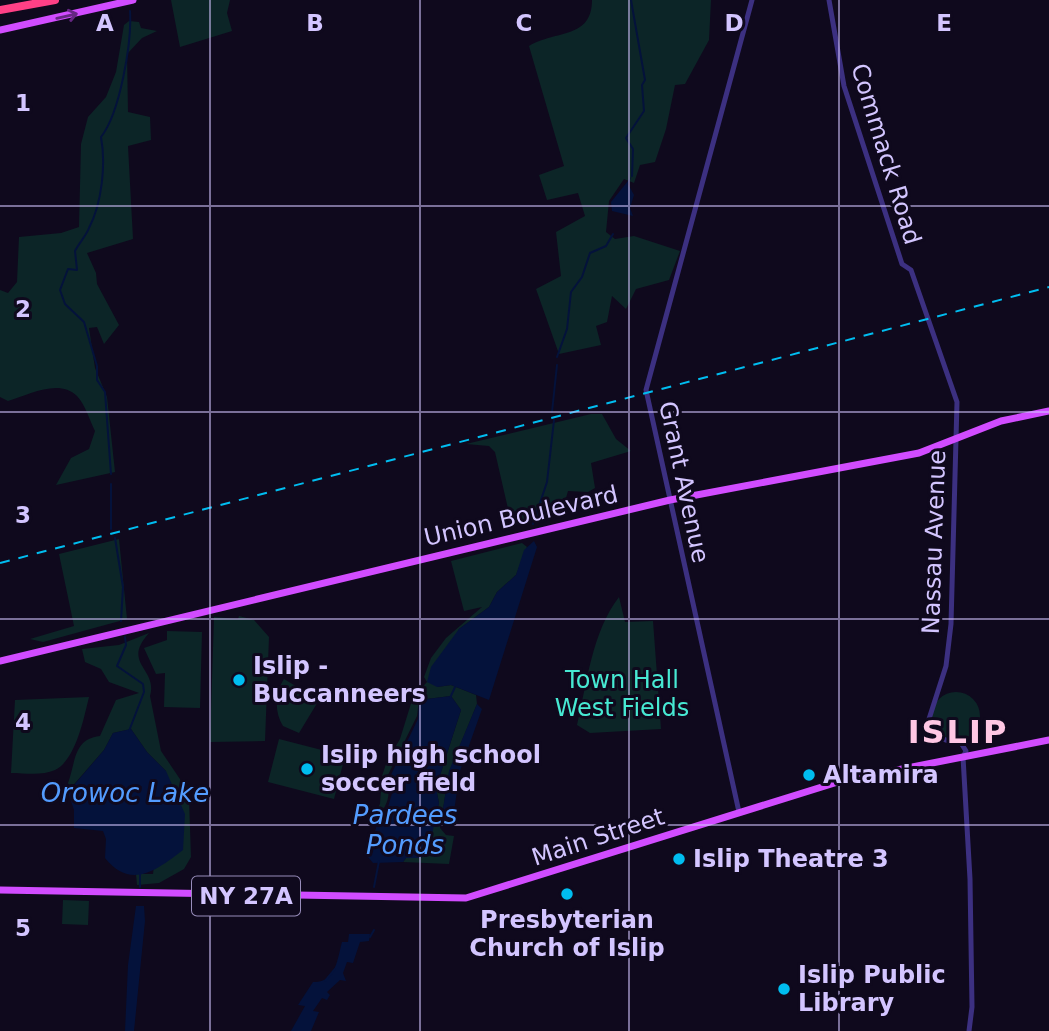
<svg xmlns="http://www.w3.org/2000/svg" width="1049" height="1031" font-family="'DejaVu Sans',sans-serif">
<rect width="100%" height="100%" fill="#0f091d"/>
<!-- green -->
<path fill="#0c2527" d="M 171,0 L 230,0 L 227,13 L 232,31 L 180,47 Z
M 592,0 L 711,0 L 709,40 L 685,84 L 675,85 L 666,129 L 655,162 L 640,165 L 634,183 L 624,179 L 609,201 L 606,232 L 615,239 L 634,236 L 680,251 L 669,280 L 636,289 L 626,309 L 612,296 L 607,322 L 596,326 L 601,345 L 559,354 L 536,289 L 561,276 L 556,232 L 585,216 L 578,193 L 547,200 L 539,175 L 564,166 L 529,46 C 556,30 592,39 592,0 Z
M 129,21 L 139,22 L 141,28 L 157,31 L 142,38 L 127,54 L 128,112 L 150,117 L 151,140 L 128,146 L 133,239 L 87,253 L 96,273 L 97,284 L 119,325 L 104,344 L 97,327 L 89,328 L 95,368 L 107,397 L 115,472 L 56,485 L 71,458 L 89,449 L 95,431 C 90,421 85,404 77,396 C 59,378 28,395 8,401 L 0,397 L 0,290 L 8,293 L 17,282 L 19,237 L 61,233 L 79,227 L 81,144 L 88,117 L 106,97 L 116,72 L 124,25 Z
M 591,414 L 602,414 L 616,439 L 631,451 L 591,463 L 595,488 L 588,492 L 568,491 L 562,512 L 512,526 L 495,452 L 489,446 L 466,444 Z
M 119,539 L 127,619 L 43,642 L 30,639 L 74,626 L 59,554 Z
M 522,543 L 527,547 L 516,575 L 497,592 L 489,607 L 459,629 L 437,687 L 451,685 L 476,695 L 477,704 L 449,772 L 440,828 L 446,835 L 454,836 L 449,864 L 403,862 L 406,858 L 421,858 L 439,803 L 436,788 L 461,710 L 451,696 L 419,700 L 417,716 L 386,779 C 392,796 387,806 376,819 L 374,814 L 380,804 L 382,776 L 387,761 L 400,739 L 413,697 L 427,682 L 424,677 L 431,658 L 446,638 L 482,607 L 464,611 L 451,561 Z
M 619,597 L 625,622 L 653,621 L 661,729 L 590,733 L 577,725 C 587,683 592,632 619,597 Z
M 239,616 L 254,620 L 269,637 L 265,741 L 210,742 L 214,617 L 238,619 Z
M 167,631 L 202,632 L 200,708 L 164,707 L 165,673 L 156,674 L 144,648 L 167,640 Z
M 149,633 C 121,664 158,668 150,696 L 161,751 L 186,788 L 189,799 L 191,857 L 184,869 L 159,883 L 137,885 L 136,874 L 153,874 L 166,771 L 147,752 L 131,729 L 113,733 L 104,750 L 70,789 L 68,783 C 76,762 73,739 100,736 L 116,700 L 139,693 L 109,682 L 101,669 L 85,662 L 82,649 L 119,645 Z
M 284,679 L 319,700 L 299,733 L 283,726 C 274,712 275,693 284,679 Z
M932 716a24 24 0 1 1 48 0a24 24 0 1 1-48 0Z
M 89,697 C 84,717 76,760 55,770 C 42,776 25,773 11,773 L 15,700 Z
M 279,739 L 345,756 L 334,799 L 268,782 Z
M 63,900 L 89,901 L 88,925 L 62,924 Z"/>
<!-- water -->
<path fill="#04123b" d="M 632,176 L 628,184 L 634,195 L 630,208 L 633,216 L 612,211 L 611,202 Z
M 534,541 L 537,547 L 489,700 L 451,685 L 437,687 L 427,682 L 431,667 L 459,629 L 489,607 L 497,592 L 516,575 L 524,550 Z
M 451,696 L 461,710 L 436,788 L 439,803 L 428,852 L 421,858 L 406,858 L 403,862 L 373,863 L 368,857 L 373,852 L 374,834 L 380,816 L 388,807 L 393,790 L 388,781 L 418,719 L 419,700 Z
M 477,704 L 482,709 L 460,771 L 453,818 L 442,815 L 449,771 Z
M 131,729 L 147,752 L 166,771 L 185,814 L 183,850 C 158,869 131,891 105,858 L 106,839 L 103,831 L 74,828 L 74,810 L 68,792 L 104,750 L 113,733 Z
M 136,906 L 144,906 L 145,921 L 134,1031 L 125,1031 L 128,965 Z
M 349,934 L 370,934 L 369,941 L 360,942 L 353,963 L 347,962 L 343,973 L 346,981 L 340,980 L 327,992 L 330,995 L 327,1000 L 322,998 L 313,1011 L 319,1012 L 311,1031 L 291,1031 L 305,1006 L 298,1005 L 313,982 C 336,983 337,960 342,942 L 348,942 Z"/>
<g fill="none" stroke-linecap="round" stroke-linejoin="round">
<!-- stream -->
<path stroke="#04123b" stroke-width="2" d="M 631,0 L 645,80 L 642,85 L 644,111 L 626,138 L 633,149 L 632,176
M 557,357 L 567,329 L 571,292 L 582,277 L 590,253 L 606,246 L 613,234
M 552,412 L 557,365
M 111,474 L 105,392 L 97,380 L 97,366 L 84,322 L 65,304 L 60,290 L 68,269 L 77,270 L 75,251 C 79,243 86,236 89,228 C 102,203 106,164 101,137 C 120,113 132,42 130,11
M 111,484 L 111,529
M 533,524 L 547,482 L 554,420
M 115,538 L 123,587 L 121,621
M 125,637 L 126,645 L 117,666 L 143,684 L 144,692 L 129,731
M 450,698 L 455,687
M 140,887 L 140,873
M 374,887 L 379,861
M 370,937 L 374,930
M 325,981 L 335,969"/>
<!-- minor -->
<path stroke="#3c3081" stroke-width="5" d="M 829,0 L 844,86 L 902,264 L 911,270 L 957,402 L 951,624 L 946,666 L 929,719 C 933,736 944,742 961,743 L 966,751 L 963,757 L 970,879 L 972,1007 L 969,1031
M 739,812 L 646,390 L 752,0"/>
<!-- major -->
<path stroke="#d14cff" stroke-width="7" d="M 0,30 L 133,0
M 0,661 L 670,500 L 919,453 L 1001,421 L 1049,411
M 0,890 L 466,898 L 841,781 L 1049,740"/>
<!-- highway -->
<path stroke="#ff4086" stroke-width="8" d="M 0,10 L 55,0"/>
<!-- rail -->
<path stroke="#00bdf0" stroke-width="2" stroke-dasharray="10 9" stroke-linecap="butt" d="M 0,563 L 1049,287"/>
</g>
<!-- one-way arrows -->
<defs><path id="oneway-shaft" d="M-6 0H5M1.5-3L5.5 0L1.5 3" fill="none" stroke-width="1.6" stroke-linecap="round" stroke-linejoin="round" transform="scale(1.75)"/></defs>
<use stroke="#662783" href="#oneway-shaft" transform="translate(67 16) rotate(-13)"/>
<!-- grid -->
<path fill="none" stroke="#d3c5ff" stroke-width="2" stroke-opacity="0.55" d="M 210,0 L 210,1031M 420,0 L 420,1031M 629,0 L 629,1031M 839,0 L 839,1031M 0,206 L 1049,206M 0,412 L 1049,412M 0,619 L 1049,619M 0,825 L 1049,825"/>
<!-- markers -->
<g fill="#00bdf0" stroke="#0f091d" stroke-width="2.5">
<circle cx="239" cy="680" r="7"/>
<circle cx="307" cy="769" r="7"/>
<circle cx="809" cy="775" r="7"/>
<circle cx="679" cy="859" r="7"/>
<circle cx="567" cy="894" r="7"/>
<circle cx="784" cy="989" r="7"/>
</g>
<g text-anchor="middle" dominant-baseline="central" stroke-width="6" stroke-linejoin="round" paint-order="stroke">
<!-- shield labels -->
<rect fill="#0f091d" stroke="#988dbb" stroke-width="2" x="192" y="876.5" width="108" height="39" rx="5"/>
<g font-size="23" font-weight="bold" fill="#d3c5ff">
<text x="246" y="896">NY 27A</text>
</g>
<!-- street labels -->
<g font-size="24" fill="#d3c5ff" stroke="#0f091d">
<text transform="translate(886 154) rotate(73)">Commack Road</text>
<text transform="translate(684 482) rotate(78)">Grant Avenue</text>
<text transform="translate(521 516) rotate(-13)">Union Boulevard</text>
<text transform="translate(934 542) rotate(-88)">Nassau Avenue</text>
<text transform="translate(598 837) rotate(-18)">Main Street</text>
</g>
<!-- poi labels -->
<g font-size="24" font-weight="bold" fill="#d3c5ff" stroke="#0f091d" text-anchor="start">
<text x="253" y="666">Islip -<tspan x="253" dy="28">Buccanneers</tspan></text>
<text x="321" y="755">Islip high school<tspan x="321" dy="28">soccer field</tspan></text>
<text x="823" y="775">Altamira</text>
<text x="693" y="859">Islip Theatre 3</text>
<text x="567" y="920" text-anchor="middle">Presbyterian<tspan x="567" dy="28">Church of Islip</tspan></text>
<text x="798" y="975">Islip Public<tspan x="798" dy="28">Library</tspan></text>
</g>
<!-- park labels -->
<g font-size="24" fill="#47e9d3" stroke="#0f091d">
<text x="622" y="680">Town Hall<tspan x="622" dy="28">West Fields</tspan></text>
</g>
<!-- water labels -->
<g font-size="26" font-style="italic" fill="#539cff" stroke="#0f091d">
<text x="125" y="793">Orowoc Lake</text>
<text x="405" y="815">Pardees<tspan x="405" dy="30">Ponds</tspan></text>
</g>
<!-- district labels -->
<g font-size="32" font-weight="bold" letter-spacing="2" fill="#ffc7e4" stroke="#0f091d">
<text x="958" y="732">ISLIP</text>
</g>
</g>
<g font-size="23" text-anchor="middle" font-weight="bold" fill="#d3c5ff" stroke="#0f091d" stroke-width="6" stroke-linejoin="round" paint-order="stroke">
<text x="105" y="31">A</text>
<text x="315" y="31">B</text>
<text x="524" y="31">C</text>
<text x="734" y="31">D</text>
<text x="944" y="31">E</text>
<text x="23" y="111">1</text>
<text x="23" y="317">2</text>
<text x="23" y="523">3</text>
<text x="23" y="730">4</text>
<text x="23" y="936">5</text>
</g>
</svg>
